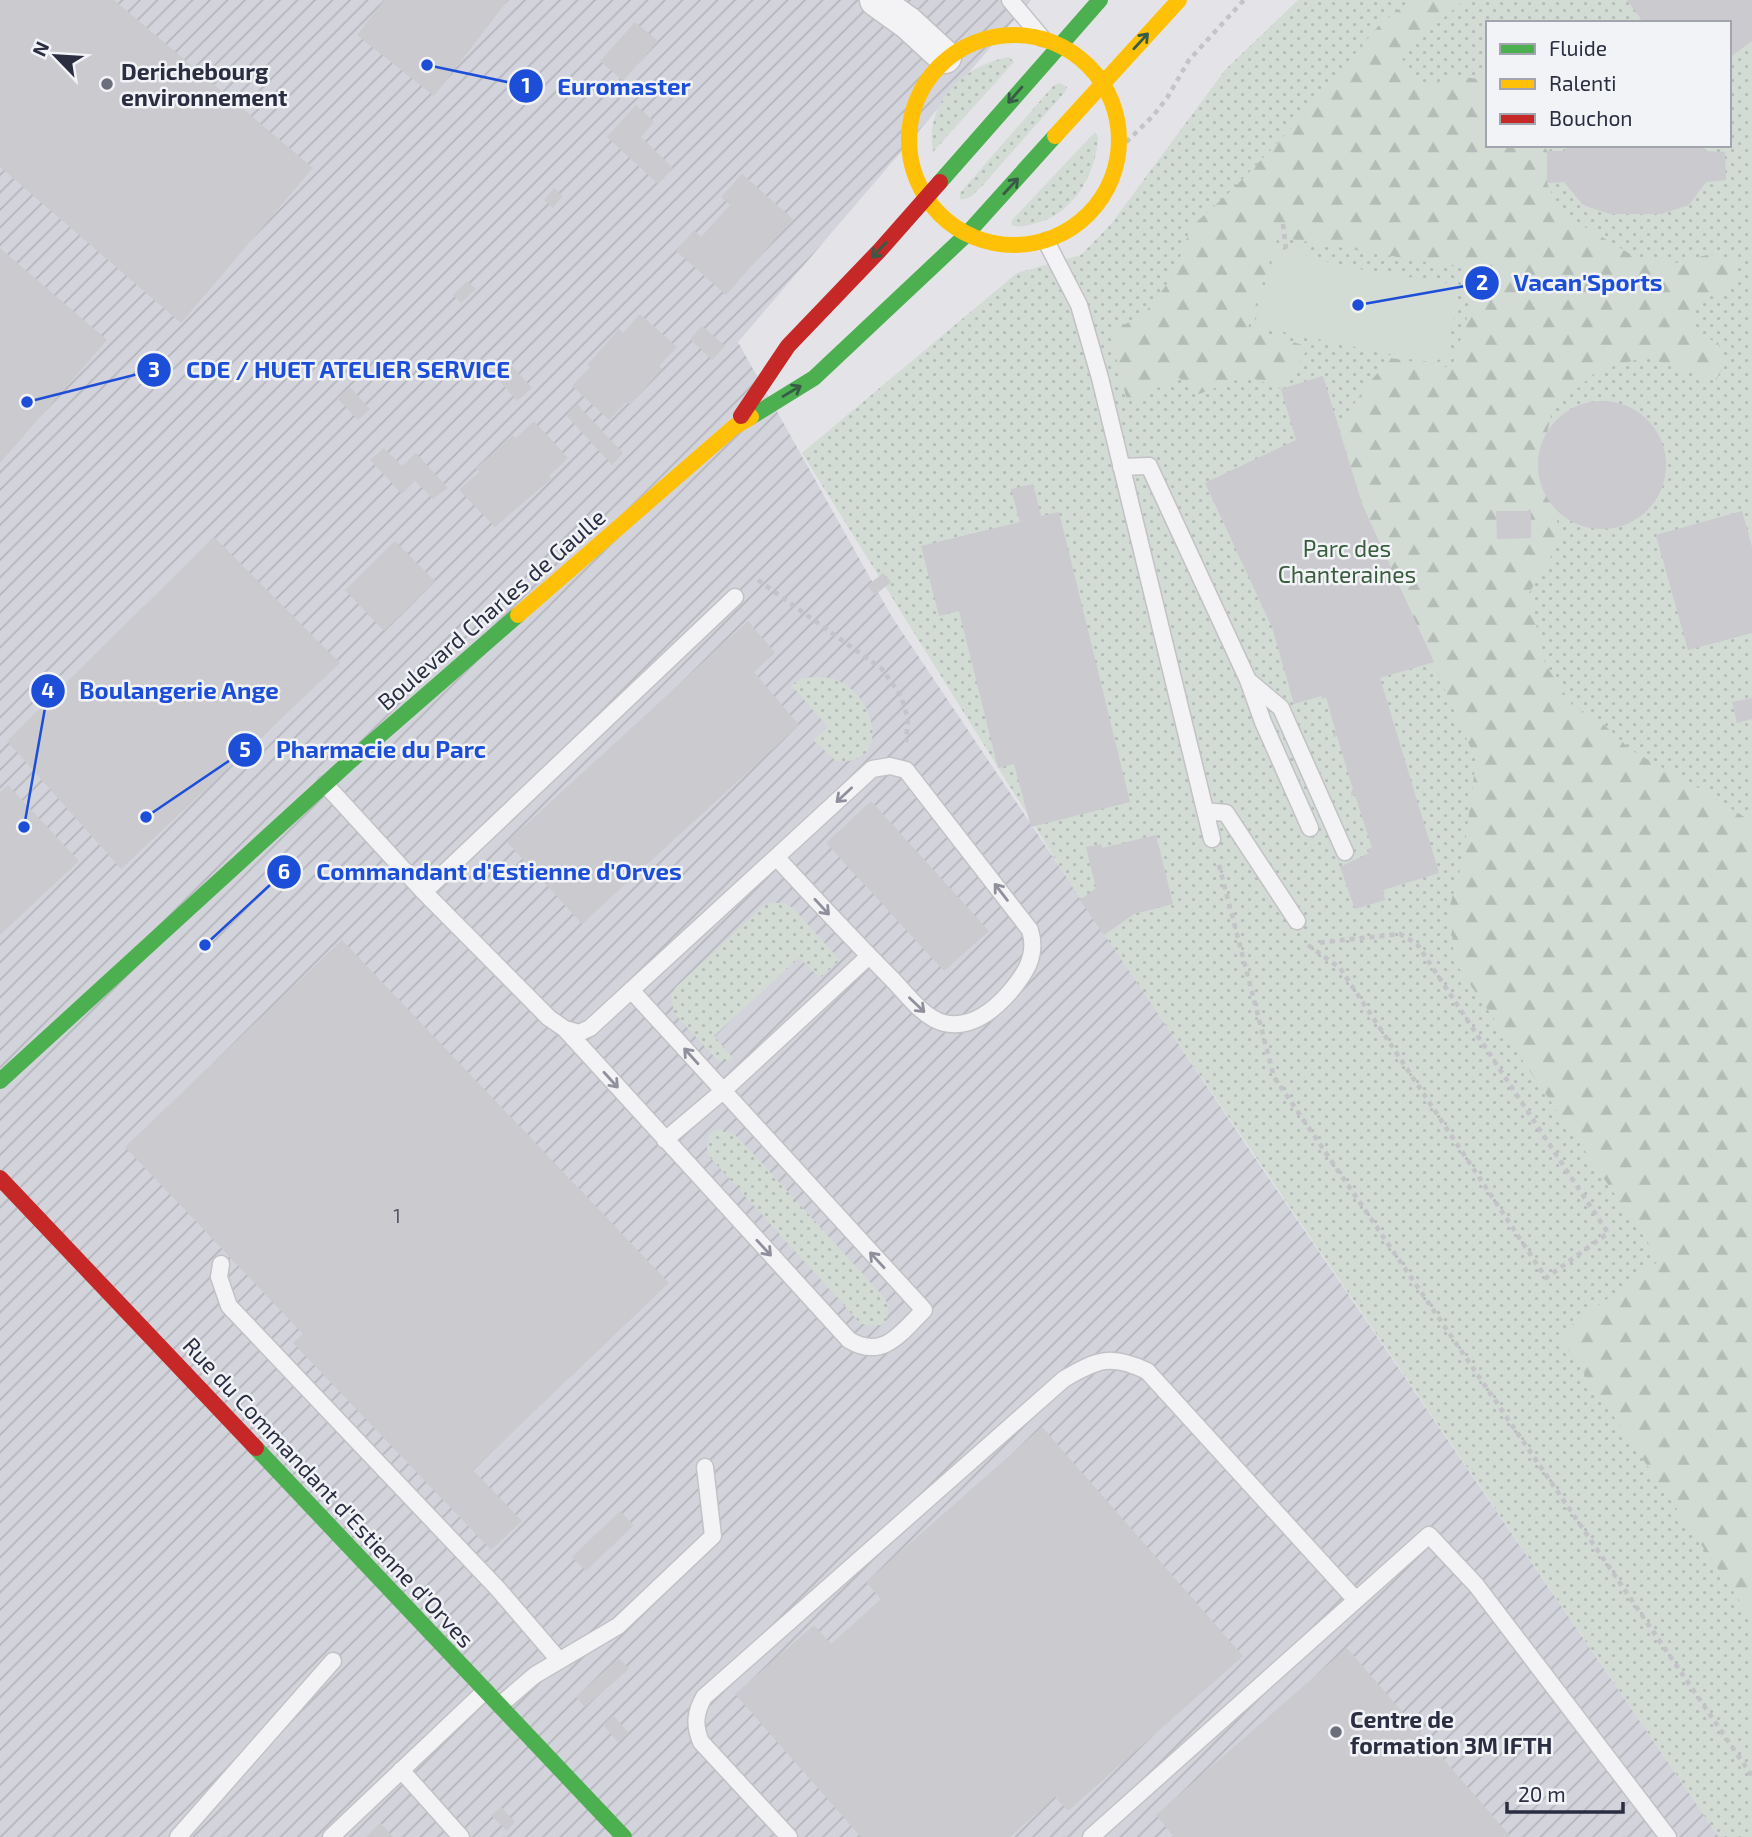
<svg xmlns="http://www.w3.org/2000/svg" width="1752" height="1837" font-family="'Exo 2',sans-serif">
<defs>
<pattern id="industrial-furrows" width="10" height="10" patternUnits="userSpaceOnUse" patternTransform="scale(1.75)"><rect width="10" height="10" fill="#d3d3db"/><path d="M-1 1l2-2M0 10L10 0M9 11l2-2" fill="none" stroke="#b5b5bd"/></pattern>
<pattern id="grass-dots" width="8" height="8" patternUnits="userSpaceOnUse" patternTransform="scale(1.75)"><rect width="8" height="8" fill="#d2dbd4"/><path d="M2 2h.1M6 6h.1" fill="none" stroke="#b4bcb7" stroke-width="1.8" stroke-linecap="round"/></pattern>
<pattern id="forest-firs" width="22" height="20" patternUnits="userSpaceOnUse" patternTransform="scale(1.75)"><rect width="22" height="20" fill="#d2dbd4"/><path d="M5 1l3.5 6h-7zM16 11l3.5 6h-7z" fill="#b4bcb7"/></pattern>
</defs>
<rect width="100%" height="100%" fill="#e4e4e8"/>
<!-- industrial -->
<path fill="url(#industrial-furrows)" d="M 0,0 L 1031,0 L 738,342 L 892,617 L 1253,1155 L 1719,1837 L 0,1837 Z"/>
<!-- grass -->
<path fill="url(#grass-dots)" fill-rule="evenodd" d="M 1298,0 L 1752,0 L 1752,1837 L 1719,1837 L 1080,899 L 802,453 L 1017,273 L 1081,255 L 1111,224 L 1225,70 ZM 1488,23 L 1729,23 L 1729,145 L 1488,145 Z
M 1009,57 L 1014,62 L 933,152 C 924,102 964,65 1009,57 Z
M 1060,83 L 1067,87 L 1065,92 L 983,185 C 976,191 970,201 960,199 L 960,193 L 1054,85 Z
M 1095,132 L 1098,136 C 1097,174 1072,216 1033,224 C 1025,226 1018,228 1011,225 L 1012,220 Z
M 803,678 C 814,677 825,676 836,680 C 877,695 892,767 836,761 L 813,740 L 828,727 L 791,685 Z
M 772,903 L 785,903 L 793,908 L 840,960 L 820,978 L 799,958 L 714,1036 L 733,1058 L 729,1061 L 718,1061 L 674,1013 L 671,995 L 676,987 L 763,906 Z
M 718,1129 L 733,1133 L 750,1150 L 883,1296 C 888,1302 888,1306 888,1313 C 886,1330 873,1327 860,1323 L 708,1155 C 706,1145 706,1139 712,1131 Z"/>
<!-- forest -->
<path fill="url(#forest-firs)" d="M 1411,0 L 1465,0 L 1399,55 L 1425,87 L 1454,76 L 1488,80 L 1488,145 L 1544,145 L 1547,151 L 1547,183 L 1560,212 L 1637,258 L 1679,263 L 1710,254 L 1734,259 L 1738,283 L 1721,293 L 1693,302 L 1693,334 L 1718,342 L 1725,363 L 1716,381 L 1646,357 L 1597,371 L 1552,411 L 1543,451 L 1561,540 L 1529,593 L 1545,664 L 1573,706 L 1599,720 L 1631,750 L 1702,790 L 1752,822 L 1752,1619 L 1558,1335 L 1660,1260 L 1454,961 L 1450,905 L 1463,860 L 1476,760 L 1362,504 L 1339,427 L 1366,386 L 1391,358 L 1452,368 L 1481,271 L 1278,237 L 1248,328 L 1309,347 L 1281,389 L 1247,376 L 1199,394 L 1178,377 L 1141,397 L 1127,400 L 1110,334 L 1146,311 L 1165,287 L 1176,268 L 1191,227 L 1232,190 L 1306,113 L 1380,24 Z"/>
<!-- garden -->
<path fill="#d2dbd4" d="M 1306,246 L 1307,257 L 1364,270 L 1460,285 L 1447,355 L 1433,363 L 1254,326 L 1275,251 Z"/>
<!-- building -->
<path fill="#cacacf" d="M 0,0 L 114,0 L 313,168 L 181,323 L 0,167 Z
M 384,0 L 508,0 L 434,96 L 357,35 Z
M 1627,0 L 1752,0 L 1752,41 L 1729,58 L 1729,23 L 1644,23 Z
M 635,22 L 658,41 L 623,81 L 600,61 Z
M 636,105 L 654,122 L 641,137 L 673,168 L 658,184 L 607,137 Z
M 1569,145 L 1701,145 L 1706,151 L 1725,152 L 1726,180 L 1706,182 L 1689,205 L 1661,214 L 1610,214 L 1583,205 L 1564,182 L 1547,183 L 1547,151 L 1564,151 Z
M 742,174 L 793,219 L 726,295 L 676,251 L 694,230 L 701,237 L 730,205 L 721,197 Z
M 554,188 L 563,196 L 553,208 L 544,200 Z
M 0,248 L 107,340 L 0,463 Z
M 467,281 L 476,289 L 461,303 L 453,295 Z
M 640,314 L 677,347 L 659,366 L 662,369 L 630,405 L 626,402 L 609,420 L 572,386 L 590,367 L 587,365 L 619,329 L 623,333 Z
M 702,326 L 725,346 L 712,360 L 690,339 Z
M 509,362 L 532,388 L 517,401 L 494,375 Z
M 1323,376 L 1362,504 L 1434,662 L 1380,678 L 1439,873 L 1383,890 L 1385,900 L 1355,909 L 1340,867 L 1369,853 L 1368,849 L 1372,848 L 1355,795 L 1351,796 L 1351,793 L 1353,789 L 1337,736 L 1333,737 L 1333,733 L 1336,732 L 1326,697 L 1322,699 L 1321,696 L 1294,704 L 1272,627 L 1205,483 L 1296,440 L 1281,389 Z
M 350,387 L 370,409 L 358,420 L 337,398 Z
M1538 465a64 64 0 1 1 128 0a64 64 0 1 1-128 0Z
M 577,404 L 623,453 L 612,465 L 566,415 Z
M 534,421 L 568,458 L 549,476 L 551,479 L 495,527 L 459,490 L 479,472 L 476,468 L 513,435 L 516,438 Z
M 384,448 L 402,466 L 416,453 L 448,488 L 433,499 L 415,481 L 402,494 L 370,460 Z
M 1033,484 L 1041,516 L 1059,512 L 1130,802 L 1031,827 L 1014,764 L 998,768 L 959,611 L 939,616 L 921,546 L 1020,522 L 1011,489 Z
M 1496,511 L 1531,511 L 1531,538 L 1497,539 Z
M 1742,511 L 1752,547 L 1752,633 L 1688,650 L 1656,535 Z
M 214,537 L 340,663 L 121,869 L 7,741 Z
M 395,541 L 435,581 L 384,631 L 345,590 Z
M 883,573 L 891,582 L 875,595 L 867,586 Z
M 748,621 L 775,653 L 754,672 L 799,725 L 582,924 L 507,842 Z
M 1752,698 L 1752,719 L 1737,723 L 1732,702 Z
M 8,785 L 79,861 L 0,935 L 0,792 Z
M 871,801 L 989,931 L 944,971 L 826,843 Z
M 1156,835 L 1173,904 L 1134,914 L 1104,935 L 1080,900 L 1096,888 L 1086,847 L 1101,844 L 1102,848 Z
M 342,940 L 669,1283 L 473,1470 L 522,1521 L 491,1550 L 293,1343 L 303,1334 L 125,1147 Z
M 1042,1427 L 1243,1656 L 1068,1811 L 1055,1797 L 1010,1837 L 861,1837 L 735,1694 L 814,1625 L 831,1644 L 881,1599 L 866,1582 Z
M 620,1511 L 634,1525 L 586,1571 L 572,1557 Z
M 1347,1648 L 1511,1837 L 1174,1837 L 1156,1815 Z
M 619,1658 L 629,1669 L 585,1707 L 576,1697 Z
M 613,1715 L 629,1733 L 618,1742 L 603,1725 Z
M 501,1807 L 515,1822 L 507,1831 L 491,1815 Z
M 381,1823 L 393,1837 L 365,1837 Z"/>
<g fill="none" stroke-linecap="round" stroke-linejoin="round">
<defs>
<path id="lane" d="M 1010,0 L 1042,38
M 1046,241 L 1079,305 L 1100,378 L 1212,839
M 1121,467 L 1149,466 L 1248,680 L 1263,722 L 1310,828
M 1250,682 L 1281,708 L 1345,852
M 325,784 L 424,892 L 549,1018 L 565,1029 L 579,1033 L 590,1028 L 872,769 L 890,766 L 906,770 L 1030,930 C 1038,956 1025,974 1009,993 C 993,1011 970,1029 944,1023 C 923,1018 906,993 891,978 C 852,939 814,898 776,857
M 1205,811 L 1226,813 L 1297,921
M 424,892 L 735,597
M 565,1029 L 849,1340 C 883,1360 900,1334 924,1310 L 631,990
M 665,1140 L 723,1091 L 869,956
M 221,1264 L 219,1277 L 229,1306 L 498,1589 L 559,1660
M 500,1705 L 535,1675 L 618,1626 L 713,1536 L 705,1467
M 401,1770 L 461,1837
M 178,1837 L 333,1661
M 331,1837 L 485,1691
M 789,1837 L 701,1742 C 694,1725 695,1713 704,1697 L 1064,1379 C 1098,1359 1111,1354 1147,1371 L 1355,1599
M 1091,1837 L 1429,1535 L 1476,1585 L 1668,1837"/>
<path id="street" d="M 876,0 L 908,23 L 945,57"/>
</defs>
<!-- lane casing -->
<use href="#lane" stroke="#c2c2c6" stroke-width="19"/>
<!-- street casing -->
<use href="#street" stroke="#c2c2c6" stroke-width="35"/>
<!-- path -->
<path stroke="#c3c3c8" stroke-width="4.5" stroke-dasharray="5 5" stroke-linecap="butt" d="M 1119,149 L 1153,116 L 1167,98 L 1189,60 L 1244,0
M 1283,224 L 1286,249
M 758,580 L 882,669 L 901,696 L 908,719 L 906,742
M 1219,865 L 1274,1077 L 1752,1776
M 1308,945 L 1340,968 L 1546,1278 L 1608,1233 L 1417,944 L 1400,934 L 1315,943"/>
<!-- lane -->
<use href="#lane" stroke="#f3f3f5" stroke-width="16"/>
<!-- street -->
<use href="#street" stroke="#f3f3f5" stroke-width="32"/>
<!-- fast -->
<path stroke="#4caf50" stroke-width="16" d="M 940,182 L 1100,0
M 751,417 L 814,378 L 965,236 L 1055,136
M 0,1081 L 347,764 L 518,615
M 256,1448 L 624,1837"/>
<!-- slow -->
<path stroke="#ffc107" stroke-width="16" d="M909 140a105 105 0 1 1 210 0a105 105 0 1 1-210 0Z
M 1055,136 L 1179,0
M 518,615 L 734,427 L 751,417"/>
<!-- jam -->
<path stroke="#c62828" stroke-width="16" d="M 741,416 L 788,346 L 880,250 L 940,182
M 0,1178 L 256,1448"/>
</g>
<!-- one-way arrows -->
<defs><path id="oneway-shaft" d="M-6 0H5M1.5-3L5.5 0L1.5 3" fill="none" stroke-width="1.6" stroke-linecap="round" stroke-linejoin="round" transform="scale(1.75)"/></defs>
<g stroke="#375b46">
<use href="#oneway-shaft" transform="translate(1141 41) rotate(-47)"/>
<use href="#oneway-shaft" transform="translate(1015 95) rotate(131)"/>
<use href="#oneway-shaft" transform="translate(1011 186) rotate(-47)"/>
<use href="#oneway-shaft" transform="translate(879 250) rotate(133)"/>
<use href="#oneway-shaft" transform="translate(792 391) rotate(-31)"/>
</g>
<g stroke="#8f909b">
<use href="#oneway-shaft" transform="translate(844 795) rotate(137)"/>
<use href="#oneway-shaft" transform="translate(1001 892) rotate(-128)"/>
<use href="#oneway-shaft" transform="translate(822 907) rotate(47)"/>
<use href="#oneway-shaft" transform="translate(917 1005) rotate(44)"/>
<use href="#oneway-shaft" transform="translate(691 1056) rotate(-132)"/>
<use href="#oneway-shaft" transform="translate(611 1080) rotate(48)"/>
<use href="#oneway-shaft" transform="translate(764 1248) rotate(47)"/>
<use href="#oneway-shaft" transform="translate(877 1260) rotate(-133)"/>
</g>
<!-- markers -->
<g fill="#6c6e7b" stroke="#f2f3f7" stroke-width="2.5">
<circle cx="107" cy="84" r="7"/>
<circle cx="1336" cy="1732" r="7"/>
</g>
<g text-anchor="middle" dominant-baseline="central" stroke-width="5" stroke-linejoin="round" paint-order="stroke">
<!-- number labels -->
<g font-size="19" fill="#545766">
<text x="397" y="1215">1</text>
</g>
<!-- poi labels -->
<g font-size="23" font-weight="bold" fill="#2b2e41" stroke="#f2f3f7" text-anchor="start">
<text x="121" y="71">Derichebourg<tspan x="121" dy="26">environnement</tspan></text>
<text x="1350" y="1719">Centre de<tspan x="1350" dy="26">formation 3M IFTH</tspan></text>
</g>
<!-- park labels -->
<g font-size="23" fill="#395c3c" stroke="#f2f3f7">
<text x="1347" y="548">Parc des<tspan x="1347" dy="26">Chanteraines</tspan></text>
</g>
<!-- street labels -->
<g font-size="23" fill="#2b2e41" stroke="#f2f3f7">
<text transform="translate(491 609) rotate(-41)">Boulevard Charles de Gaulle</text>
<text transform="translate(329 1492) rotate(47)">Rue du Commandant d'Estienne d'Orves</text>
</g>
</g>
<!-- callouts -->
<path fill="none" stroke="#1d4ed8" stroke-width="2.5" d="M427 65L526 86M1358 305L1482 283M27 402L154 370M24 827L48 691M146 817L245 750M205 945L284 872"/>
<g fill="#1d4ed8" stroke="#f2f3f7" stroke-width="2.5">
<circle cx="427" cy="65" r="7"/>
<circle cx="1358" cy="305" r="7"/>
<circle cx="27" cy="402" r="7"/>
<circle cx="24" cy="827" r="7"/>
<circle cx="146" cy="817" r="7"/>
<circle cx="205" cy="945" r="7"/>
<circle cx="526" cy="86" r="18"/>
<circle cx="1482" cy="283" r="18"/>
<circle cx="154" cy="370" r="18"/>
<circle cx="48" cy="691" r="18"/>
<circle cx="245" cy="750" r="18"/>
<circle cx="284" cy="872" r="18"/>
</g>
<g font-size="21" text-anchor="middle" font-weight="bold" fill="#fff">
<text x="526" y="93">1</text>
<text x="1482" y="290">2</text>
<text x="154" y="377">3</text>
<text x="48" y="698">4</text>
<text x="245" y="757">5</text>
<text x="284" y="879">6</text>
</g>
<g font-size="24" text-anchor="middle" font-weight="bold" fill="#1d4ed8" stroke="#f2f3f7" stroke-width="5" stroke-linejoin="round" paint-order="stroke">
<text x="624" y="95">Euromaster</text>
<text x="1588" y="291">Vacan'Sports</text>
<text x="348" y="378">CDE / HUET ATELIER SERVICE</text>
<text x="179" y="699">Boulangerie Ange</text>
<text x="381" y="758">Pharmacie du Parc</text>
<text x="499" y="880">Commandant d'Estienne d'Orves</text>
</g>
<!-- legend -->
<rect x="1486" y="21" width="245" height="126" fill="#f2f3f7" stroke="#a2a4ae" stroke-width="2"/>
<rect x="1500" y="44" width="35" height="10" fill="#4caf50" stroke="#a2a4ae" stroke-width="2"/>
<text x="1549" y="56" font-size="21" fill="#2b2e41">Fluide</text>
<rect x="1500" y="79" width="35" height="10" fill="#ffc107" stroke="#a2a4ae" stroke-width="2"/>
<text x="1549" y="91" font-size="21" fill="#2b2e41">Ralenti</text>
<rect x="1500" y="114" width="35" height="10" fill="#c62828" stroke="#a2a4ae" stroke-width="2"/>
<text x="1549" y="126" font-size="21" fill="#2b2e41">Bouchon</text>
<!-- north arrow -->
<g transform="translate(56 56) rotate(295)" stroke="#f2f3f7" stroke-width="5" paint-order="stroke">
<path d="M0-5L12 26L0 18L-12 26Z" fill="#2b2e41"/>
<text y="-10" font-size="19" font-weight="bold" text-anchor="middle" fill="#2b2e41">N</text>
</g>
<!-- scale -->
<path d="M1507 1802v10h116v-10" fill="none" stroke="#2b2e41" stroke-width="3.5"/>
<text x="1518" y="1802" font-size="21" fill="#2b2e41" stroke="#f2f3f7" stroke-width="5" paint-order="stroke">20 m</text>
</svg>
